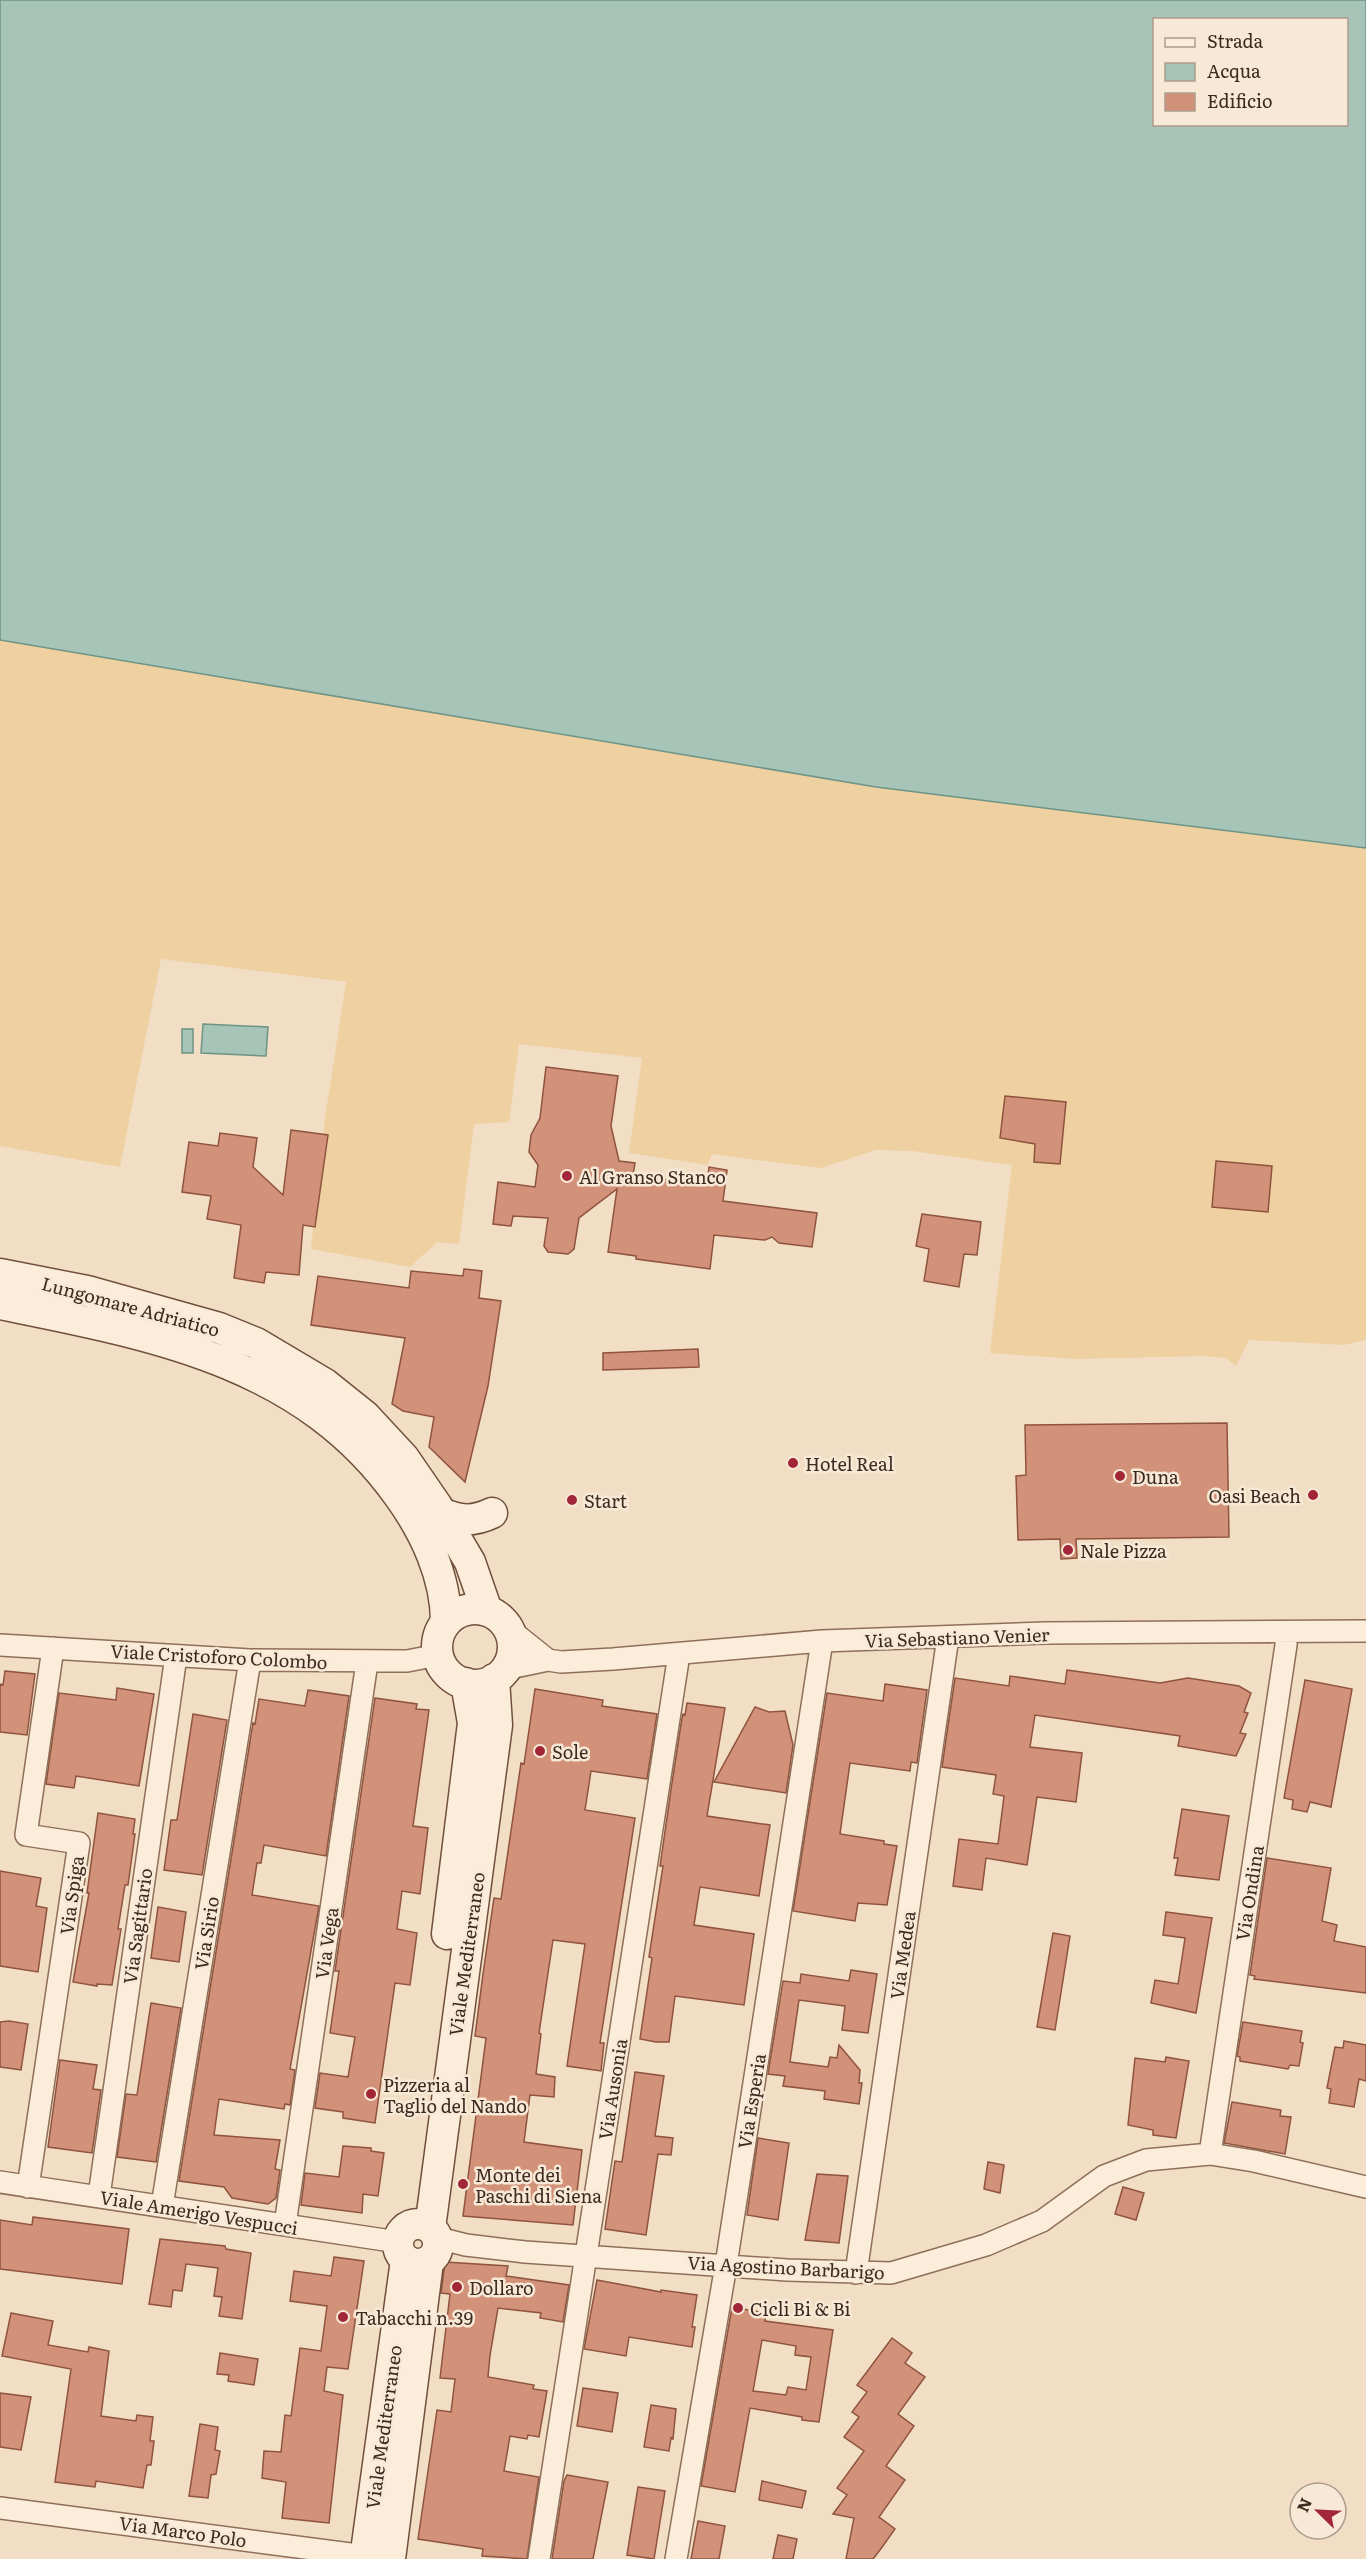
<svg xmlns="http://www.w3.org/2000/svg" width="1366" height="2559" font-family="Literata,serif">
<rect width="100%" height="100%" fill="#f1dec5"/>
<!-- sand -->
<path fill="#eed0a1" d="M 0,619 L 1366,827 L 1366,1340 L 1344,1345 L 1249,1340 L 1236,1366 L 1226,1358 L 1204,1356 L 1075,1359 L 990,1353 L 1012,1165 L 912,1151 L 876,1150 L 821,1168 L 712,1154 L 708,1165 L 629,1153 L 642,1058 L 519,1044 L 509,1122 L 474,1124 L 459,1244 L 437,1242 L 410,1267 L 311,1249 L 325,1118 L 346,982 L 161,959 L 120,1167 L 0,1146 Z"/>
<!-- water -->
<path fill="#a7c4b8" stroke="#6d9485" stroke-width="1.5" fill-rule="evenodd" d="M 0,0 L 1366,0 L 1366,848 L 876,787 L 0,640 ZM 1154,20 L 1346,20 L 1346,124 L 1154,124 Z
M 203,1024 L 268,1027 L 266,1056 L 201,1053 Z
M 182,1029 L 193,1029 L 193,1053 L 182,1053 Z"/>
<!-- building -->
<path fill="#d29279" stroke="#8f533e" stroke-width="1.5" fill-rule="evenodd" d="M 546,1067 L 618,1076 L 611,1126 L 619,1161 L 635,1163 L 633,1175 L 707,1185 L 709,1167 L 727,1170 L 723,1201 L 817,1213 L 812,1247 L 779,1243 L 772,1237 L 765,1240 L 714,1235 L 710,1269 L 636,1259 L 636,1256 L 608,1252 L 617,1189 L 579,1218 L 574,1249 L 568,1254 L 548,1252 L 544,1246 L 548,1218 L 513,1216 L 511,1226 L 493,1224 L 498,1182 L 535,1187 L 538,1165 L 529,1152 L 531,1135 L 540,1118 Z
M 1005,1096 L 1066,1102 L 1060,1164 L 1034,1162 L 1035,1144 L 1000,1138 Z
M 291,1130 L 328,1135 L 315,1227 L 303,1225 L 299,1275 L 266,1272 L 264,1283 L 234,1278 L 241,1225 L 207,1219 L 211,1196 L 182,1192 L 189,1142 L 218,1146 L 220,1133 L 257,1138 L 253,1167 L 283,1195 Z
M 1216,1161 L 1272,1166 L 1268,1212 L 1212,1207 Z
M 922,1214 L 981,1222 L 977,1255 L 964,1254 L 959,1287 L 924,1281 L 929,1249 L 916,1246 Z
M 464,1269 L 482,1271 L 479,1298 L 501,1301 L 488,1386 L 465,1482 L 429,1447 L 434,1417 L 403,1411 L 392,1404 L 405,1338 L 311,1325 L 318,1276 L 409,1288 L 411,1271 L 463,1276 Z
M 698,1349 L 699,1367 L 603,1370 L 603,1353 Z
M 1227,1423 L 1229,1537 L 1076,1539 L 1077,1558 L 1061,1559 L 1060,1539 L 1018,1540 L 1016,1476 L 1026,1475 L 1025,1425 Z
M 1067,1670 L 1160,1683 L 1188,1678 L 1239,1686 L 1251,1693 L 1244,1712 L 1248,1713 L 1240,1733 L 1246,1734 L 1236,1756 L 1178,1746 L 1180,1736 L 1035,1715 L 1030,1747 L 1082,1753 L 1076,1802 L 1037,1797 L 1027,1865 L 986,1858 L 982,1890 L 953,1886 L 959,1839 L 998,1844 L 1004,1796 L 993,1794 L 996,1775 L 942,1767 L 955,1678 L 1009,1686 L 1010,1676 L 1065,1684 Z
M 5,1671 L 35,1674 L 27,1735 L 0,1732 L 0,1684 L 3,1685 Z
M 1305,1680 L 1352,1689 L 1331,1807 L 1310,1802 L 1307,1812 L 1292,1809 L 1293,1800 L 1284,1798 Z
M 885,1684 L 927,1690 L 917,1763 L 911,1762 L 910,1771 L 850,1763 L 840,1834 L 884,1841 L 884,1844 L 897,1846 L 887,1905 L 858,1903 L 855,1921 L 793,1911 L 827,1693 L 883,1701 Z
M 117,1688 L 154,1694 L 139,1786 L 76,1776 L 74,1788 L 46,1784 L 59,1693 L 116,1700 Z
M 535,1689 L 603,1700 L 602,1706 L 657,1714 L 647,1779 L 591,1771 L 585,1810 L 635,1818 L 600,2043 L 604,2043 L 601,2071 L 567,2066 L 585,1944 L 553,1940 L 539,2033 L 541,2034 L 536,2074 L 555,2077 L 554,2097 L 530,2095 L 524,2142 L 582,2150 L 573,2225 L 463,2216 L 486,2038 L 475,2036 L 483,1974 L 494,1898 L 501,1899 L 521,1763 L 524,1764 Z
M 308,1690 L 349,1696 L 326,1856 L 264,1845 L 261,1863 L 257,1863 L 252,1895 L 319,1906 L 290,2069 L 295,2070 L 290,2105 L 285,2104 L 284,2109 L 219,2099 L 214,2135 L 280,2140 L 275,2169 L 280,2170 L 276,2198 L 268,2204 L 232,2198 L 224,2187 L 179,2181 L 253,1723 L 255,1724 L 259,1699 L 305,1706 Z
M 375,1698 L 417,1704 L 416,1709 L 429,1710 L 413,1826 L 428,1828 L 420,1894 L 402,1891 L 397,1929 L 417,1933 L 410,1985 L 395,1983 L 375,2123 L 343,2118 L 343,2112 L 315,2108 L 320,2073 L 348,2077 L 355,2037 L 330,2033 L 339,1971 L 335,1971 Z
M 687,1703 L 725,1708 L 707,1816 L 770,1825 L 759,1896 L 700,1887 L 694,1925 L 754,1934 L 744,2005 L 675,1996 L 669,2042 L 656,2042 L 640,2039 L 652,1958 L 649,1957 L 663,1866 L 660,1866 L 672,1783 L 682,1718 L 683,1714 L 685,1715 Z
M 755,1707 L 769,1712 L 785,1711 L 793,1745 L 786,1793 L 714,1782 Z
M 193,1714 L 227,1720 L 202,1875 L 164,1870 L 171,1820 L 177,1820 Z
M 1182,1809 L 1229,1816 L 1219,1880 L 1175,1875 L 1178,1858 L 1174,1858 Z
M 98,1813 L 135,1819 L 133,1834 L 135,1834 L 128,1885 L 125,1885 L 118,1929 L 121,1929 L 112,1985 L 97,1984 L 97,1986 L 73,1982 L 89,1893 L 87,1893 Z
M 1267,1858 L 1331,1868 L 1322,1921 L 1337,1925 L 1334,1941 L 1366,1947 L 1366,1993 L 1254,1979 L 1255,1976 L 1250,1975 Z
M 0,1871 L 41,1878 L 36,1906 L 47,1908 L 38,1972 L 0,1966 Z
M 158,1907 L 186,1912 L 179,1962 L 151,1958 Z
M 1166,1912 L 1212,1918 L 1196,2013 L 1151,2003 L 1155,1980 L 1178,1984 L 1185,1938 L 1163,1935 Z
M 1053,1933 L 1070,1936 L 1055,2030 L 1037,2027 Z
M 851,1970 L 877,1974 L 868,2033 L 842,2030 L 845,2006 L 799,2000 L 790,2062 L 828,2067 L 830,2057 L 837,2058 L 839,2045 L 860,2070 L 859,2083 L 862,2083 L 859,2104 L 824,2099 L 825,2091 L 783,2086 L 785,2076 L 768,2074 L 783,1981 L 800,1983 L 801,1974 L 849,1981 Z
M 151,2003 L 181,2008 L 156,2162 L 117,2157 L 126,2094 L 137,2095 Z
M 9,2021 L 28,2024 L 21,2070 L 0,2067 L 0,2022 Z
M 1243,2022 L 1302,2031 L 1300,2042 L 1303,2043 L 1299,2066 L 1290,2065 L 1288,2069 L 1240,2061 L 1240,2057 L 1237,2056 Z
M 1344,2041 L 1366,2045 L 1366,2081 L 1359,2079 L 1354,2107 L 1329,2103 L 1331,2089 L 1327,2088 L 1335,2047 L 1343,2048 Z
M 1166,2057 L 1189,2061 L 1176,2138 L 1153,2135 L 1153,2130 L 1128,2125 L 1135,2058 L 1165,2062 Z
M 60,2060 L 97,2065 L 93,2089 L 101,2090 L 92,2153 L 48,2147 Z
M 635,2072 L 664,2076 L 655,2136 L 673,2138 L 671,2155 L 658,2154 L 646,2235 L 605,2229 L 615,2161 L 622,2162 Z
M 1232,2102 L 1281,2110 L 1280,2116 L 1291,2117 L 1285,2154 L 1224,2143 Z
M 758,2138 L 789,2143 L 778,2220 L 747,2215 Z
M 343,2146 L 371,2148 L 371,2151 L 384,2153 L 378,2196 L 363,2194 L 362,2213 L 301,2205 L 305,2173 L 339,2177 Z
M 988,2162 L 1004,2165 L 1000,2193 L 984,2189 Z
M 817,2174 L 848,2176 L 839,2243 L 805,2240 Z
M 1123,2187 L 1144,2193 L 1136,2220 L 1115,2214 Z
M 33,2217 L 129,2229 L 122,2284 L 0,2269 L 0,2220 L 32,2225 Z
M 160,2239 L 225,2246 L 226,2249 L 251,2253 L 242,2319 L 219,2316 L 222,2297 L 214,2296 L 218,2268 L 186,2264 L 182,2291 L 173,2290 L 171,2307 L 149,2304 Z
M 334,2257 L 364,2261 L 348,2369 L 327,2367 L 324,2391 L 343,2395 L 329,2523 L 282,2518 L 286,2482 L 262,2478 L 264,2451 L 281,2452 L 285,2415 L 291,2416 L 300,2348 L 321,2351 L 327,2306 L 290,2301 L 294,2271 L 331,2276 Z
M 445,2262 L 508,2266 L 506,2276 L 569,2285 L 563,2322 L 540,2318 L 541,2313 L 498,2308 L 490,2355 L 488,2377 L 534,2385 L 533,2389 L 547,2391 L 539,2437 L 528,2435 L 527,2439 L 510,2436 L 504,2471 L 539,2477 L 527,2559 L 482,2556 L 483,2549 L 418,2539 L 437,2410 L 451,2412 L 455,2379 L 440,2378 L 450,2294 L 441,2293 Z
M 597,2280 L 661,2292 L 661,2290 L 697,2295 L 692,2327 L 695,2327 L 692,2347 L 629,2337 L 626,2356 L 584,2349 Z
M 732,2307 L 766,2313 L 765,2321 L 833,2330 L 819,2422 L 802,2420 L 802,2417 L 750,2408 L 735,2492 L 701,2486 ZM 762,2340 L 796,2346 L 795,2355 L 811,2357 L 806,2390 L 788,2387 L 786,2395 L 753,2391 Z
M 11,2313 L 53,2321 L 48,2345 L 88,2352 L 89,2347 L 109,2351 L 101,2416 L 136,2421 L 137,2415 L 153,2417 L 150,2441 L 154,2441 L 151,2465 L 147,2465 L 143,2488 L 96,2481 L 95,2487 L 55,2482 L 71,2369 L 2,2356 Z
M 892,2338 L 912,2353 L 905,2363 L 925,2377 L 898,2414 L 914,2426 L 886,2466 L 905,2480 L 879,2517 L 895,2529 L 880,2550 L 873,2559 L 846,2559 L 854,2518 L 833,2514 L 847,2495 L 837,2488 L 864,2451 L 844,2437 L 859,2417 L 852,2412 L 867,2392 L 857,2385 Z
M 220,2353 L 258,2359 L 254,2385 L 228,2381 L 229,2375 L 217,2374 Z
M 583,2388 L 618,2393 L 612,2432 L 577,2426 Z
M 0,2393 L 31,2397 L 21,2450 L 0,2447 Z
M 651,2405 L 676,2409 L 673,2439 L 671,2438 L 669,2451 L 644,2447 Z
M 200,2424 L 218,2427 L 215,2450 L 220,2451 L 216,2474 L 211,2475 L 208,2498 L 189,2496 Z
M 567,2475 L 608,2482 L 593,2559 L 552,2559 L 564,2481 Z
M 762,2481 L 806,2491 L 802,2508 L 759,2500 Z
M 638,2487 L 665,2491 L 654,2559 L 627,2555 Z
M 698,2521 L 725,2526 L 719,2559 L 691,2559 Z
M 778,2535 L 797,2539 L 793,2559 L 773,2559 Z"/>
<g fill="none" stroke-linecap="round" stroke-linejoin="round">
<defs>
<path id="street" d="M 508,1628 L 548,1660
M 0,1645 L 250,1660 L 407,1661 L 438,1655
M 505,1669 L 548,1660 L 561,1662 L 613,1659 L 822,1641 L 1045,1633 L 1366,1631
M 1210,2154 L 1286,1645 L 1286,1632
M 0,2182 L 398,2242
M 28,2187 L 79,1843 L 26,1835 L 53,1648
M 99,2196 L 176,1656
M 162,2206 L 250,1660
M 285,2225 L 367,1662
M 438,2238 L 466,2245 L 525,2252 L 787,2270 L 891,2273 L 986,2245 L 1042,2221 L 1104,2176 L 1146,2160 L 1210,2154 L 1254,2161 L 1366,2187
M 856,2273 L 948,1637
M 0,2508 L 366,2556
M 539,2559 L 679,1654
M 676,2559 L 726,2265 L 822,1641"/>
<path id="secondary" d="M 0,1274 L 87,1291 L 219,1328 L 256,1343 L 325,1384 L 365,1416 L 404,1458 L 437,1506 L 470,1562 L 487,1611
M 0,1304 C 152,1335 303,1361 399,1496 C 425,1532 446,1577 446,1622
M 441,1513 C 460,1521 473,1522 492,1513
M437 1647a38 38 0 1 1 76 0a38 38 0 1 1-76 0Z
M 447,1934 L 473,1723 L 466,1683
M398 2244a20 20 0 1 1 40 0a20 20 0 1 1-40 0Z
M 430,2228 L 497,1725 L 494,1679
M 365,2559 L 406,2260
M 390,2559 L 428,2262"/>
</defs>
<!-- street casing -->
<use href="#street" stroke="#8e6f5a" stroke-width="24"/>
<!-- secondary casing -->
<use href="#secondary" stroke="#70503d" stroke-width="33"/>
<!-- street -->
<use href="#street" stroke="#fbedda" stroke-width="21"/>
<!-- secondary -->
<use href="#secondary" stroke="#fbedda" stroke-width="30"/>
</g>
<!-- markers -->
<g fill="#a12637" stroke="#f8e9d6" stroke-width="2">
<circle cx="567" cy="1176" r="6"/>
<circle cx="793" cy="1463" r="6"/>
<circle cx="1120" cy="1476" r="6"/>
<circle cx="1313" cy="1495" r="6"/>
<circle cx="572" cy="1500" r="6"/>
<circle cx="1068" cy="1550" r="6"/>
<circle cx="540" cy="1751" r="6"/>
<circle cx="371" cy="2094" r="6"/>
<circle cx="463" cy="2184" r="6"/>
<circle cx="457" cy="2287" r="6"/>
<circle cx="738" cy="2308" r="6"/>
<circle cx="343" cy="2317" r="6"/>
</g>
<g text-anchor="middle" dominant-baseline="central" stroke-width="5" stroke-linejoin="round" paint-order="stroke">
<!-- poi labels -->
<g font-size="18" fill="#3d291f" stroke="#f8e9d6" text-anchor="start">
<text x="579" y="1176">Al Granso Stanco</text>
<text x="805" y="1463">Hotel Real</text>
<text x="1132" y="1476">Duna</text>
<text x="1301" y="1495" text-anchor="end">Oasi Beach</text>
<text x="584" y="1500">Start</text>
<text x="1080" y="1550">Nale Pizza</text>
<text x="552" y="1751">Sole</text>
<text x="383" y="2084">Pizzeria al<tspan x="383" dy="21">Taglio del Nando</tspan></text>
<text x="475" y="2174">Monte dei<tspan x="475" dy="21">Paschi di Siena</tspan></text>
<text x="469" y="2287">Dollaro</text>
<text x="750" y="2308">Cicli Bi &amp; Bi</text>
<text x="355" y="2317">Tabacchi n.39</text>
</g>
<!-- street labels -->
<g font-size="18" fill="#3d291f" stroke="#f8e9d6">
<text transform="translate(131 1306) rotate(15)">Lungomare Adriatico</text>
<text transform="translate(957 1637) rotate(-2)">Via Sebastiano Venier</text>
<text transform="translate(219 1656) rotate(3)">Viale Cristoforo Colombo</text>
<text transform="translate(1249 1893) rotate(-81)">Via Ondina</text>
<text transform="translate(71 1895) rotate(-82)">Via Spiga</text>
<text transform="translate(137 1926) rotate(-82)">Via Sagittario</text>
<text transform="translate(206 1933) rotate(-81)">Via Sirio</text>
<text transform="translate(326 1943) rotate(-82)">Via Vega</text>
<text transform="translate(466 1954) rotate(-82)">Viale Mediterraneo</text>
<text transform="translate(902 1955) rotate(-82)">Via Medea</text>
<text transform="translate(612 2089) rotate(-81)">Via Ausonia</text>
<text transform="translate(751 2101) rotate(-81)">Via Esperia</text>
<text transform="translate(199 2212) rotate(9)">Viale Amerigo Vespucci</text>
<text transform="translate(786 2267) rotate(3)">Via Agostino Barbarigo</text>
<text transform="translate(383 2427) rotate(-82)">Viale Mediterraneo</text>
<text transform="translate(183 2531) rotate(8)">Via Marco Polo</text>
</g>
</g>
<!-- legend -->
<rect x="1153" y="18" width="195" height="108" fill="#f8e9d6" stroke="#ad9c8d" stroke-width="1.5"/>
<rect x="1165" y="38" width="30" height="9" fill="#fbedda" stroke="#ad9c8d" stroke-width="1.5"/>
<text x="1207" y="48" font-size="18" fill="#3d291f">Strada</text>
<rect x="1165" y="63" width="30" height="18" fill="#a7c4b8" stroke="#ad9c8d" stroke-width="1.5"/>
<text x="1207" y="78" font-size="18" fill="#3d291f">Acqua</text>
<rect x="1165" y="93" width="30" height="18" fill="#d29279" stroke="#ad9c8d" stroke-width="1.5"/>
<text x="1207" y="108" font-size="18" fill="#3d291f">Edificio</text>
<!-- north arrow -->
<g transform="translate(1318 2511) rotate(294)"><circle r="28" fill="#f8e9d6" stroke="#ad9c8d" stroke-width="1.5"/>
<path d="M0-4.5L10 22L0 15L-10 22Z" fill="#a12637"/>
<text y="-9" font-size="16" font-weight="bold" text-anchor="middle" fill="#3d291f">N</text>
</g>
</svg>
